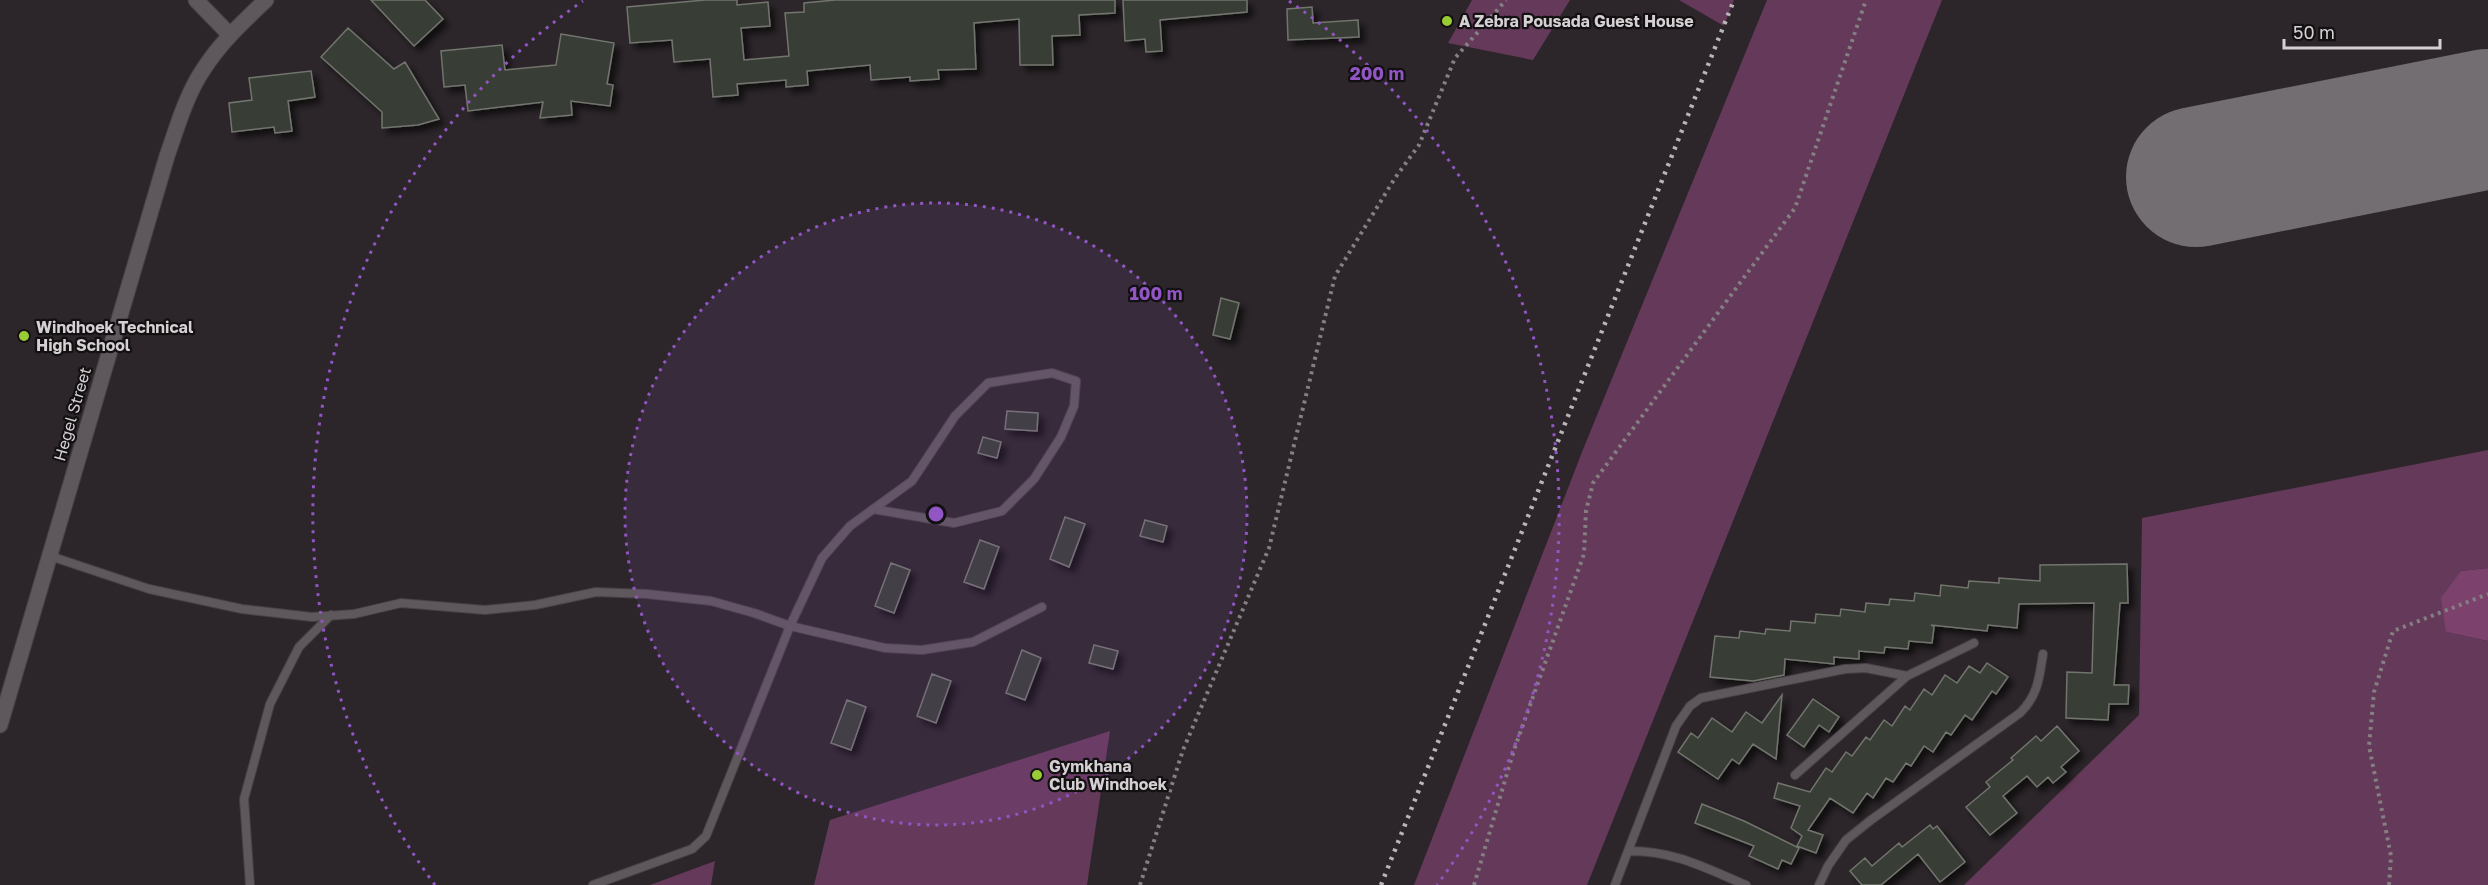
<svg xmlns="http://www.w3.org/2000/svg" width="2488" height="885" font-family="'Golos Text',sans-serif">
<defs>
<filter id="shadow"><feDropShadow dx="5.5" dy="5.5" stdDeviation="3" flood-color="#0009"/></filter>
</defs>
<rect width="100%" height="100%" fill="#2c262a"/>
<!-- green -->
<path fill="#653959" d="M 1472,0 L 1570,0 L 1533,60 L 1448,43 Z
M 1679,0 L 1734,0 L 1724,26 Z
M 1767,0 L 1942,0 L 1587,885 L 1414,885 L 1584,447 Z
M 2488,450 L 2488,568 L 2461,571 L 2446,632 L 2488,641 L 2488,885 L 1964,885 L 2139,715 L 2142,518 Z
M 1110,731 L 1087,885 L 814,885 L 830,820 Z
M 715,861 L 711,885 L 650,885 Z"/>
<!-- forest -->
<path fill="#7c426d" d="M 2488,568 L 2488,641 L 2446,632 L 2441,598 L 2461,571 Z"/>
<g fill="none" stroke-linecap="round" stroke-linejoin="round">
<!-- runway -->
<path stroke="#726e71" stroke-width="140" d="M 2196,177 L 2488,119"/>
</g>
<!-- building -->
<path fill="#393c36" stroke="#72756e" stroke-width="1.5" filter="url(#shadow)" d="M 371,0 L 425,0 L 443,19 L 414,46 Z
M 705,0 L 737,0 L 737,5 L 768,2 L 770,26 L 741,28 L 744,60 L 789,56 L 785,13 L 804,12 L 804,3 L 835,0 L 1115,0 L 1115,13 L 1079,15 L 1080,35 L 1052,36 L 1053,65 L 1020,65 L 1019,19 L 974,23 L 976,69 L 938,70 L 939,79 L 910,81 L 910,77 L 871,80 L 870,65 L 807,71 L 808,85 L 786,87 L 786,80 L 737,84 L 738,95 L 713,97 L 710,59 L 674,62 L 672,40 L 630,43 L 627,7 Z
M 1123,0 L 1247,0 L 1247,12 L 1160,20 L 1162,51 L 1146,52 L 1145,39 L 1125,41 Z
M 1312,7 L 1313,23 L 1358,20 L 1359,37 L 1288,40 L 1287,9 Z
M 348,28 L 394,69 L 405,62 L 439,119 L 418,125 L 382,128 L 382,112 L 321,57 Z
M 561,34 L 614,43 L 607,84 L 613,85 L 610,106 L 571,101 L 572,115 L 540,118 L 543,102 L 468,111 L 465,85 L 444,87 L 441,51 L 502,45 L 505,70 L 556,65 Z
M 311,71 L 315,97 L 288,101 L 292,131 L 275,133 L 274,127 L 232,132 L 229,103 L 252,100 L 249,78 Z
M 1221,298 L 1239,303 L 1230,339 L 1213,335 Z
M 1007,411 L 1038,413 L 1037,431 L 1005,429 Z
M 983,437 L 1001,442 L 997,458 L 978,453 Z
M 1065,517 L 1085,524 L 1069,567 L 1050,559 Z
M 1145,520 L 1167,526 L 1163,542 L 1140,536 Z
M 980,540 L 999,547 L 984,589 L 964,582 Z
M 891,563 L 910,570 L 894,613 L 875,606 Z
M 2127,564 L 2128,603 L 2120,603 L 2114,685 L 2129,685 L 2128,704 L 2109,704 L 2108,720 L 2066,718 L 2067,672 L 2092,673 L 2094,603 L 2019,604 L 2017,628 L 1988,625 L 1987,631 L 1931,625 L 1934,627 L 1932,643 L 1909,641 L 1908,649 L 1885,647 L 1884,653 L 1859,651 L 1859,659 L 1834,657 L 1834,664 L 1785,659 L 1784,675 L 1753,681 L 1710,677 L 1715,636 L 1739,638 L 1740,631 L 1765,634 L 1766,629 L 1790,631 L 1791,621 L 1815,623 L 1816,614 L 1840,616 L 1841,609 L 1865,612 L 1866,603 L 1889,605 L 1890,599 L 1914,601 L 1915,593 L 1940,596 L 1941,585 L 1968,588 L 1969,581 L 1999,583 L 1999,578 L 2040,581 L 2040,565 Z
M 1094,645 L 1118,651 L 1113,669 L 1089,663 Z
M 1022,650 L 1041,658 L 1025,700 L 1006,693 Z
M 1987,663 L 2008,677 L 1996,694 L 1992,691 L 1972,720 L 1965,715 L 1951,735 L 1946,732 L 1933,752 L 1924,746 L 1911,766 L 1906,763 L 1893,782 L 1886,778 L 1873,798 L 1867,793 L 1853,813 L 1830,798 L 1808,830 L 1823,835 L 1816,853 L 1797,846 L 1802,836 L 1791,828 L 1800,806 L 1774,798 L 1778,783 L 1810,792 L 1826,768 L 1832,772 L 1846,752 L 1852,756 L 1866,737 L 1870,740 L 1884,720 L 1892,726 L 1905,706 L 1910,710 L 1924,689 L 1932,695 L 1945,675 L 1957,683 L 1969,666 L 1980,673 Z
M 932,674 L 951,681 L 936,723 L 917,716 Z
M 1782,695 L 1776,759 L 1753,744 L 1739,764 L 1732,759 L 1718,779 L 1678,752 L 1691,733 L 1698,738 L 1712,718 L 1732,732 L 1746,712 L 1762,723 Z
M 1813,699 L 1839,717 L 1829,732 L 1819,725 L 1804,747 L 1787,735 Z
M 847,700 L 866,707 L 851,750 L 831,743 Z
M 2057,726 L 2079,751 L 2061,767 L 2066,772 L 2053,783 L 2048,777 L 2037,787 L 2027,776 L 2003,796 L 2017,813 L 1990,835 L 1966,807 L 1990,787 L 1986,782 L 2013,760 L 2011,758 L 2036,736 L 2041,741 Z
M 1702,804 L 1744,821 L 1799,848 L 1791,864 L 1782,860 L 1778,869 L 1749,856 L 1754,846 L 1695,823 Z
M 1930,825 L 1933,829 L 1937,826 L 1965,862 L 1940,882 L 1918,854 L 1881,885 L 1862,885 L 1850,871 L 1865,858 L 1872,866 L 1899,843 L 1902,847 Z"/>
<g fill="none" stroke-linecap="round" stroke-linejoin="round">
<defs>
<path id="lane" d="M 50,556 L 149,589 L 242,609 L 312,617 L 354,614 L 401,603 L 485,610 L 535,605 L 596,592 L 647,594 L 711,601 L 754,613 L 790,626 L 885,648 L 922,650 L 973,642 L 1042,607
M 1795,775 L 1907,676
M 1630,851 C 1675,851 1705,868 1746,885
M 250,885 L 244,799 L 270,704 L 299,647 L 331,615
M 593,885 L 692,849 L 706,836 L 790,626 L 822,558 L 850,526 L 912,481 L 955,416 L 988,383 L 1052,373 L 1076,381 L 1074,406 L 1061,437 L 1034,479 L 1002,511 L 954,523 L 873,509
M 1615,885 L 1676,726 L 1690,706 L 1701,698 L 1845,669 L 1866,668 L 1907,676 L 1974,643
M 1819,885 L 1828,866 L 1846,840 L 1871,820 L 2020,713 C 2038,695 2039,679 2043,654"/>
<path id="street" d="M 196,0 L 230,35
M 0,725 L 167,156 C 177,128 186,95 203,70 C 220,43 243,22 266,0"/>
</defs>
<!-- lane casing -->
<use href="#lane" stroke="#474145" stroke-width="10"/>
<!-- street casing -->
<use href="#street" stroke="#474145" stroke-width="17"/>
<!-- path -->
<path stroke="#837f82" stroke-width="4" stroke-dasharray="3 4.5" stroke-linecap="butt" d="M 1140,885 L 1183,750 L 1269,548 L 1335,276 L 1395,178 L 1419,145 L 1455,58 L 1506,0
M 1474,885 L 1514,750 L 1584,554 L 1586,511 L 1593,483 L 1795,208 L 1866,0
M 2389,885 L 2391,856 L 2369,746 L 2374,692 L 2393,631 L 2488,594"/>
<!-- lane -->
<use href="#lane" stroke="#5e575c" stroke-width="8"/>
<!-- street -->
<use href="#street" stroke="#5e575c" stroke-width="15"/>
<!-- rail -->
<path stroke="#b9b5b8" stroke-width="4.5" stroke-dasharray="3 6" stroke-linecap="butt" d="M 1381,885 L 1734,0"/>
</g>
<!-- distance rings -->
<circle cx="936" cy="514" r="311" fill="#9155c4" fill-opacity=".12"/>
<g fill="none" stroke="#9155c4" stroke-width="3" stroke-dasharray="3 6">
<circle cx="936" cy="514" r="311"/>
<path d="M435 885A623 623 0 0 1 583 1M1289 1A623 623 0 0 1 1437 885"/>
</g>
<!-- markers -->
<g fill="#99cb35" stroke="#131012" stroke-width="2">
<circle cx="1447" cy="21" r="6"/>
<circle cx="24" cy="336" r="6"/>
<circle cx="1037" cy="775" r="6"/>
</g>
<g text-anchor="middle" dominant-baseline="central" stroke-width="4.5" stroke-linejoin="round" paint-order="stroke">
<!-- poi labels -->
<g font-size="16" font-weight="bold" fill="#d4d0d3" stroke="#131012" text-anchor="start">
<text x="1459" y="21">A Zebra Pousada Guest House</text>
<text x="36" y="327">Windhoek Technical<tspan x="36" dy="18">High School</tspan></text>
<text x="1049" y="766">Gymkhana<tspan x="1049" dy="18">Club Windhoek</tspan></text>
</g>
<!-- street labels -->
<g font-size="16" fill="#d4d0d3" stroke="#131012">
<text transform="translate(72 414) rotate(-74)">Hegel Street</text>
</g>
</g>
<circle cx="936" cy="514" r="9" fill="#9155c4" stroke="#131012" stroke-width="3"/>
<g font-size="18" text-anchor="middle" font-weight="bold" fill="#9155c4" stroke="#131012" stroke-width="4.5" stroke-linejoin="round" paint-order="stroke">
<text x="1377" y="80">200 m</text>
<text x="1156" y="300">100 m</text>
</g>
<!-- scale -->
<path d="M2284 39v9h156v-9" fill="none" stroke="#d4d0d3" stroke-width="3"/>
<text x="2293" y="39" font-size="18" fill="#d4d0d3" stroke="#131012" stroke-width="4.5" paint-order="stroke">50 m</text>
</svg>
